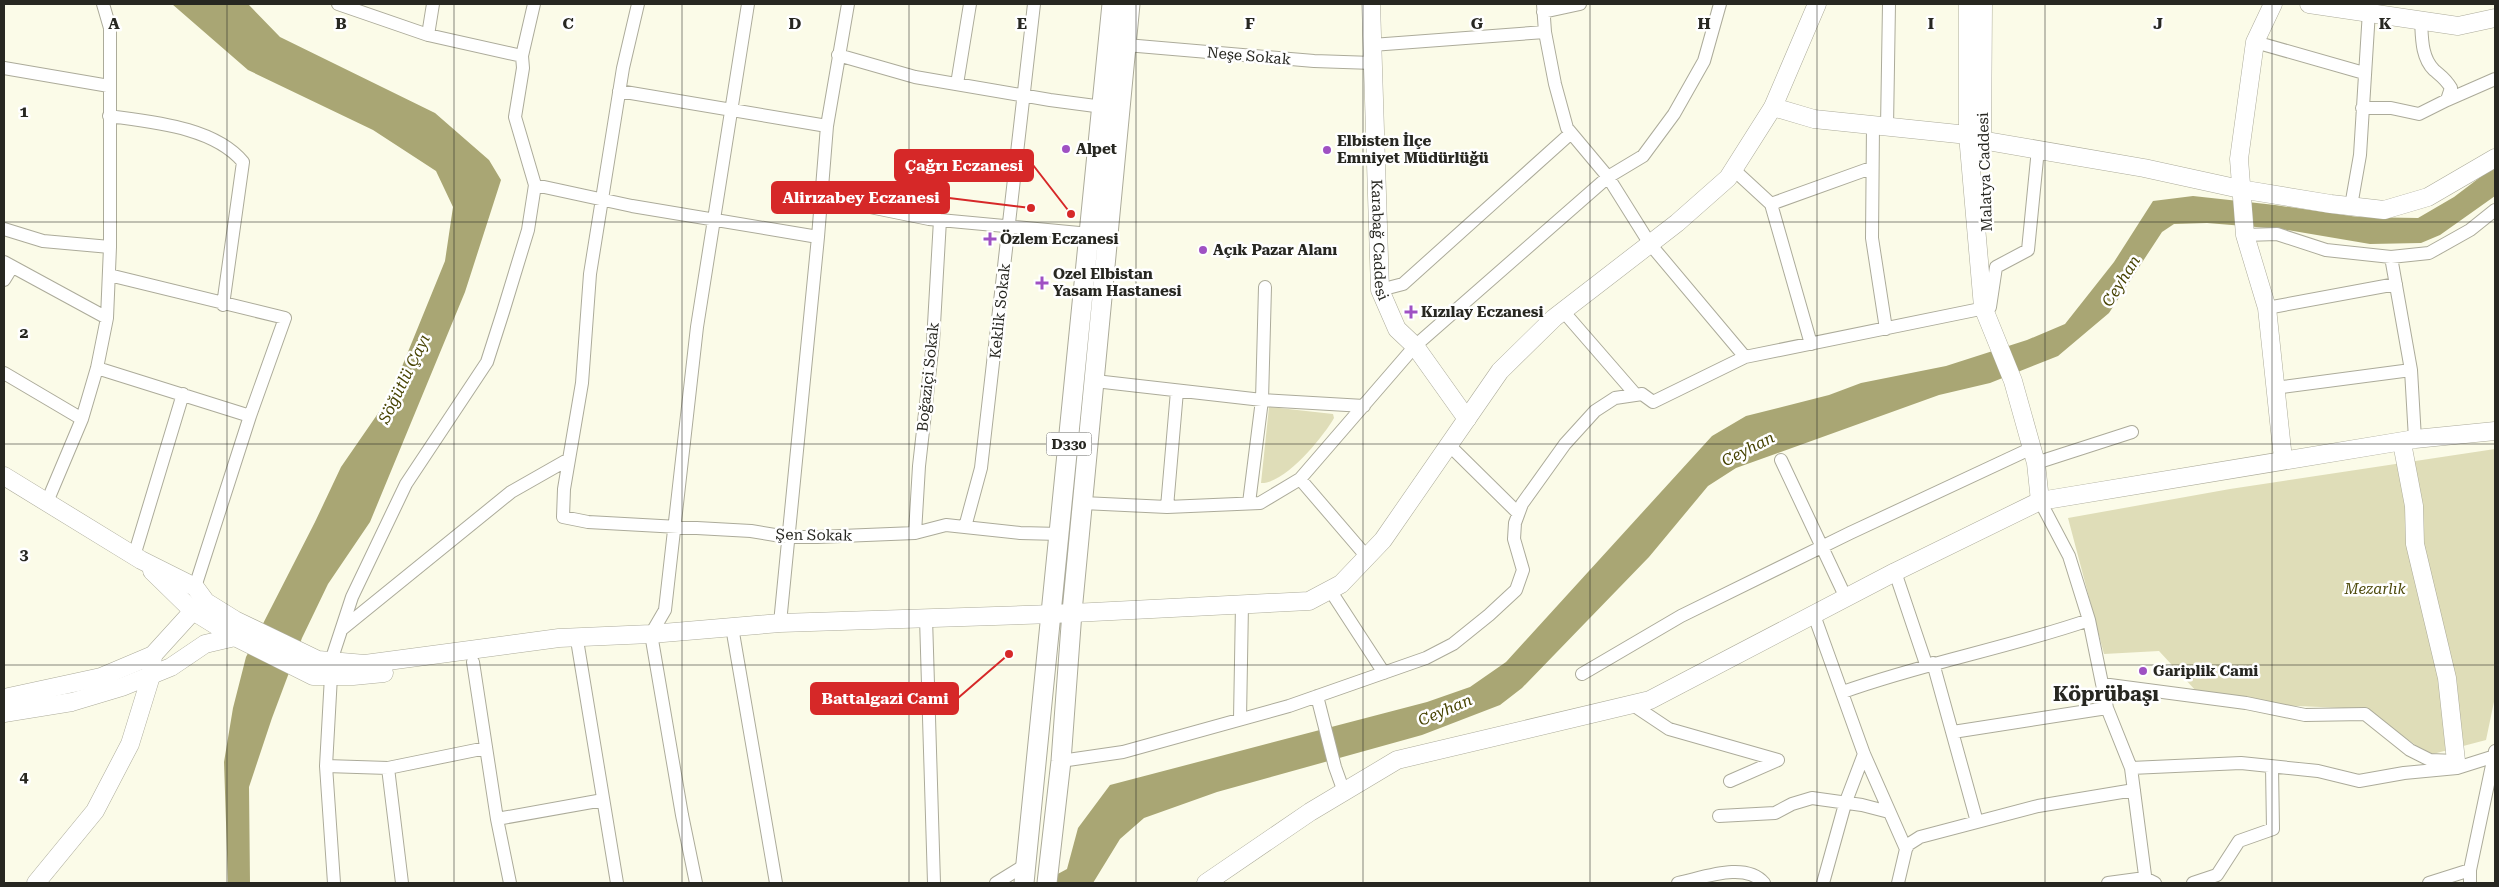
<svg xmlns="http://www.w3.org/2000/svg" width="2499" height="887" font-family="'Roboto Serif',serif">
<rect width="100%" height="100%" fill="#fbfbe8"/>
<!-- green -->
<path fill="#dfddb8" d="M 1269,407 L 1333,414 L 1334,418 C 1323,437 1285,484 1261,483 Z
M 2495,449 L 2495,697 L 2486,740 L 2429,755 L 2366,709 L 2273,705 L 2197,692 L 2159,651 L 2104,654 L 2068,518 L 2230,489 Z"/>
<!-- water -->
<path fill="#a9a674" d="M 172,4 L 248,4 L 280,37 L 435,113 L 489,160 L 501,180 L 465,292 L 370,522 L 328,584 L 302,638 L 272,718 L 249,787 L 250,883 L 228,883 L 224,762 L 233,708 L 246,657 L 315,522 L 341,467 L 390,396 L 445,261 L 453,207 L 436,171 L 373,130 L 248,70 Z
M 2495,166 L 2495,196 L 2440,235 L 2421,243 L 2370,244 L 2281,229 L 2207,223 L 2174,224 L 2162,232 L 2109,313 L 2058,356 L 1990,383 L 1939,395 L 1736,468 L 1708,486 L 1649,557 L 1522,688 L 1500,705 L 1422,735 L 1217,792 L 1144,818 L 1120,839 L 1093,883 L 1041,883 L 1067,869 L 1078,828 L 1110,785 L 1427,702 L 1470,687 L 1506,662 L 1712,436 L 1746,416 L 1829,395 L 1861,383 L 1946,366 L 2027,340 L 2065,324 L 2114,262 L 2153,201 L 2193,196 L 2275,205 L 2358,217 L 2418,218 L 2454,197 Z"/>
<g fill="none" stroke-linecap="round" stroke-linejoin="round">
<defs>
<path id="street" d="M 338,4 L 428,35 L 522,56
M 638,4 L 623,68 L 590,274 L 582,383 L 564,489 L 563,517 L 588,522 L 751,531 L 787,537 L 817,537 L 915,533 L 946,525 L 1020,533 L 1060,534
M 1543,4 L 1545,32 L 1555,84 L 1567,128 L 1608,177 L 1650,244 L 1745,357 L 1990,307 L 1996,267 L 2028,250 L 2038,149
M 1543,12 L 1580,4
M 428,35 L 433,4
M 2255,42 L 2364,73
M 1126,45 L 1314,61 L 1373,63
M 1372,45 L 1545,32
M 838,55 L 915,77 L 1050,100 L 1103,107
M 4,68 L 109,86
M 957,84 L 970,4
M 619,91 L 827,126
M 2447,100 L 2495,79
M 2362,108 L 2391,108 L 2419,114 L 2447,100 L 2451,88 C 2446,79 2441,76 2434,70 C 2421,57 2422,37 2421,20
M 109,116 C 152,122 214,127 243,162 L 223,305
M 1873,125 L 1872,238 L 1886,329
M 1887,127 L 1889,4
M 1733,169 L 1771,204 L 1811,344
M 535,185 L 632,206 L 818,237
M 821,197 L 929,219 L 1090,234
M 1771,204 L 1871,168
M 2351,206 L 2360,155 L 2369,11
M 4,229 L 43,241 L 110,247
M 2245,235 L 2277,234 L 2326,250 L 2391,257 L 2429,253 L 2470,230 L 2495,210
M 2391,257 L 2411,370 L 2415,439
M 4,262 L 107,318
M 109,275 L 285,318 L 250,416 L 195,587
M 4,280 L 12,267
M 1380,290 L 1403,284 L 1571,133
M 2267,308 L 2396,284
M 1563,311 L 1636,395
M 97,368 L 250,416
M 4,373 L 82,419
M 1095,381 L 1262,400 L 1364,406
M 2275,388 L 2411,370
M 1449,445 L 1518,513
M 1781,460 L 1846,598
M 2036,463 L 2132,432
M 1300,479 L 1367,557
M 2040,501 L 2069,556 L 2089,620 L 2107,708 L 2131,768 L 2146,883
M 47,502 L 82,419 L 97,368 L 107,318 L 110,247 L 110,28 L 103,4
M 1083,503 L 1167,507 L 1260,503 L 1300,479 L 1415,346 L 1608,177 L 1643,156 L 1674,114 L 1704,61 L 1720,4
M 1249,503 L 1262,400 L 1265,287
M 1167,507 L 1177,391
M 965,527 L 981,468 L 1034,4
M 915,533 L 919,466 L 933,342 L 940,220
M 134,556 L 183,394
M 1895,572 L 1926,664
M 1330,590 L 1384,673
M 1814,615 L 1864,754 L 1906,849
M 926,618 L 934,883
M 780,623 L 818,237 L 827,126 L 848,4
M 732,627 L 776,883
M 342,629 L 511,492 L 569,459
M 578,646 L 617,883
M 331,661 L 352,597 L 406,484 L 487,362 L 503,312 L 528,230 L 535,185 L 515,117 L 523,68 L 522,56 L 534,4
M 473,662 L 497,819 L 510,883
M 1933,663 L 1977,822
M 1582,674 L 1681,616 L 1850,533 L 2032,448
M 331,676 L 326,766 L 334,883
M 2102,684 L 2246,703 L 2305,715 L 2365,714 L 2410,750 L 2430,760 L 2456,761 L 2457,768
M 1843,692 C 1923,663 2008,648 2089,620
M 1317,696 L 1335,767 L 1344,792
M 1633,705 L 1669,729 L 1778,760
M 1240,719 L 1242,604
M 1953,732 L 2107,708
M 1061,761 L 1123,752 L 1289,706 L 1426,658 L 1453,644 L 1489,615 L 1516,590 L 1523,570 L 1514,539 L 1515,523 L 1522,504 L 1565,444 L 1595,411 L 1615,398 L 1642,394 L 1653,402 L 1745,357
M 326,766 L 388,768 L 486,748
M 388,768 L 402,883
M 2131,768 L 2241,763 L 2318,771 L 2359,781 L 2404,773 L 2457,768 L 2495,756
M 1730,781 L 1778,760
M 1719,816 L 1775,813 L 1792,804 L 1812,798 L 1862,805 L 1889,812
M 497,819 L 603,800
M 2470,870 L 2470,883
M 696,883 L 682,815 L 651,634 L 665,610 L 697,327 L 748,4
M 996,883 L 1027,864
M 1678,883 C 1703,878 1745,861 1764,883
M 1823,883 L 1845,804 L 1864,754
M 1898,883 L 1906,849 L 1909,844 L 1920,837 L 2038,806 L 2134,790
M 2108,883 L 2145,878 L 2155,883
M 2193,883 L 2217,875 L 2239,841 L 2273,829 L 2272,767
M 2429,883 L 2470,870 L 2495,751"/>
<g id="secondary">
<path id="s1" d="M 1371,4 L 1380,290 L 1397,329 L 1415,346 L 1467,419"/>
<path d="M 1968,4 L 1968,135 L 1983,307 L 2013,381 L 2036,463 L 2040,501"/>
<path d="M 2273,4 L 2255,42 L 2239,159 L 2245,235 L 2267,308 L 2283,459"/>
<path d="M 2309,4 L 2458,26 L 2495,18"/>
<path d="M 1773,107 L 1814,119 L 1968,135 L 1981,140 L 2144,168 L 2240,189 L 2331,204 L 2384,210 L 2428,197 L 2495,158"/>
<path d="M 1982,150 L 1983,4"/>
<path d="M 2402,443 L 2414,506 L 2415,544 L 2447,678 L 2456,761"/>
<path d="M 4,476 L 141,560 L 195,587 L 206,602 L 235,620 L 318,660 L 365,664 L 559,638 L 651,634 L 780,623 L 1053,614 L 1309,601 L 1341,584 L 1383,540 L 1500,371 L 1554,318 L 1677,223 L 1728,178 L 1773,107 L 1817,4"/>
<path d="M 152,571 L 193,611 L 235,637 L 313,676 L 353,676 L 384,673"/>
<path d="M 4,698 L 101,677 L 153,655 L 193,611 L 202,606"/>
<path d="M 4,713 L 72,702 L 122,687 L 171,667 L 205,644 L 235,637"/>
<path d="M 36,883 L 95,811 L 130,744 L 151,676 L 153,655"/>
<path d="M 1206,883 L 1310,812 L 1397,760 L 1650,700 L 1895,572 L 2040,501 L 2415,439 L 2495,431"/>
</g>
<path id="primary" d="M 1024,883 L 1112,4
M 1047,883 L 1061,761 L 1072,612 L 1130,4"/>
</defs>
<!-- street casing -->
<use href="#street" stroke="#acab9a" stroke-width="14"/>
<!-- secondary casing -->
<use href="#secondary" stroke="#acab9a" stroke-width="19"/>
<!-- primary casing -->
<use href="#primary" stroke="#acab9a" stroke-width="21"/>
<!-- street -->
<use href="#street" stroke="#fff" stroke-width="12"/>
<!-- secondary -->
<use href="#secondary" stroke="#fff" stroke-width="18"/>
<!-- primary -->
<use href="#primary" stroke="#fff" stroke-width="19"/>
</g>
<!-- grid -->
<path fill="none" stroke="#272721" stroke-width="1" stroke-opacity="0.55" d="M 227,4 L 227,883M 454,4 L 454,883M 682,4 L 682,883M 909,4 L 909,883M 1136,4 L 1136,883M 1363,4 L 1363,883M 1590,4 L 1590,883M 1817,4 L 1817,883M 2045,4 L 2045,883M 2272,4 L 2272,883M 4,222 L 2495,222M 4,444 L 2495,444M 4,665 L 2495,665"/>
<!-- markers -->
<g fill="#9f51c3" stroke="#fff" stroke-width="2">
<circle cx="1066" cy="149" r="5"/>
<circle cx="1327" cy="150" r="5"/>
<path d="M987.5 231.5h5v5h5v5h-5v5h-5v-5h-5v-5h5z"/>
<circle cx="1203" cy="250" r="5"/>
<path d="M1039.5 275.5h5v5h5v5h-5v5h-5v-5h-5v-5h5z"/>
<path d="M1408.5 304.5h5v5h5v5h-5v5h-5v-5h-5v-5h5z"/>
<circle cx="2143" cy="671" r="5"/>
</g>
<g text-anchor="middle" dominant-baseline="central" stroke-width="5" stroke-linejoin="round" paint-order="stroke">
<!-- shield labels -->
<rect fill="#fff" stroke="#686864" stroke-width="1" x="1046.5" y="432.5" width="45" height="23" rx="4"/>
<g font-size="14" font-weight="bold" fill="#272721">
<text x="1069" y="444">D330</text>
</g>
<!-- street labels -->
<g font-size="15" fill="#272721" stroke="#fff">
<text transform="translate(1249 56) rotate(5)">Neşe Sokak</text>
<text transform="translate(1985 172) rotate(-92)">Malatya Caddesi</text>
<text stroke="none"><textPath href="#s1" startOffset="236">Karabağ Caddesi</textPath></text>
<text transform="translate(1000 311) rotate(-84)">Keklik Sokak</text>
<text transform="translate(928 377) rotate(-84)">Boğaziçi Sokak</text>
<text transform="translate(814 535) rotate(1)">Şen Sokak</text>
</g>
<!-- poi labels -->
<g font-size="15" font-weight="bold" fill="#272721" stroke="#fff" text-anchor="start">
<text x="1337" y="141">Elbisten İlçe<tspan x="1337" dy="17">Emniyet Müdürlüğü</tspan></text>
<text x="1076" y="149">Alpet</text>
<text x="1000" y="239">Özlem Eczanesi</text>
<text x="1213" y="250">Açık Pazar Alanı</text>
<text x="1053" y="274">Ozel Elbistan<tspan x="1053" dy="17">Yasam Hastanesi</tspan></text>
<text x="1421" y="312">Kızılay Eczanesi</text>
<text x="2153" y="671">Gariplik Cami</text>
</g>
<!-- park labels -->
<g font-size="15" font-style="italic" fill="#4f4b0d" stroke="#fff">
<text x="2375" y="589">Mezarlık</text>
</g>
<!-- water labels -->
<g font-size="16" font-style="italic" fill="#474302" stroke="#fff">
<text transform="translate(2121 281) rotate(-58)">Ceyhan</text>
<text transform="translate(404 379) rotate(-64)">Söğütlü Çayı</text>
<text transform="translate(1748 449) rotate(-27)">Ceyhan</text>
<text transform="translate(1445 710) rotate(-23)">Ceyhan</text>
</g>
<!-- district labels -->
<g font-size="20" font-weight="bold" fill="#272721" stroke="#fff">
<text x="2106" y="694">Köprübaşı</text>
</g>
</g>
<g font-size="16" text-anchor="middle" font-weight="bold" fill="#272721" stroke="#fff" stroke-width="5" stroke-linejoin="round" paint-order="stroke">
<text x="114" y="29">A</text>
<text x="341" y="29">B</text>
<text x="568" y="29">C</text>
<text x="795" y="29">D</text>
<text x="1022" y="29">E</text>
<text x="1250" y="29">F</text>
<text x="1477" y="29">G</text>
<text x="1704" y="29">H</text>
<text x="1931" y="29">I</text>
<text x="2158" y="29">J</text>
<text x="2385" y="29">K</text>
<text x="24" y="117">1</text>
<text x="24" y="338">2</text>
<text x="24" y="560">3</text>
<text x="24" y="782">4</text>
</g>
<!-- callouts -->
<path fill="none" stroke="#d62828" stroke-width="2" d="M1071 214L1033 165M1031 208L949 198M1009 654L958 698"/>
<g fill="#d62828" stroke="#fff" stroke-width="2">
<circle cx="1071" cy="214" r="5"/>
<circle cx="1031" cy="208" r="5"/>
<circle cx="1009" cy="654" r="5"/>
</g>
<g fill="#d62828" stroke="#d62828" stroke-width="2">
<rect x="895" y="150" width="138" height="31" rx="5"/>
<rect x="772" y="182" width="177" height="31" rx="5"/>
<rect x="811" y="683" width="147" height="31" rx="5"/>
</g>
<g font-size="16" text-anchor="middle" font-weight="bold" fill="#fff">
<text x="964" y="171">Çağrı Eczanesi</text>
<text x="861" y="203">Alirızabey Eczanesi</text>
<text x="885" y="704">Battalgazi Cami</text>
</g>
<!-- border -->
<rect width="2499" height="887" fill="none" stroke="#272721" stroke-width="10"/>
</svg>
